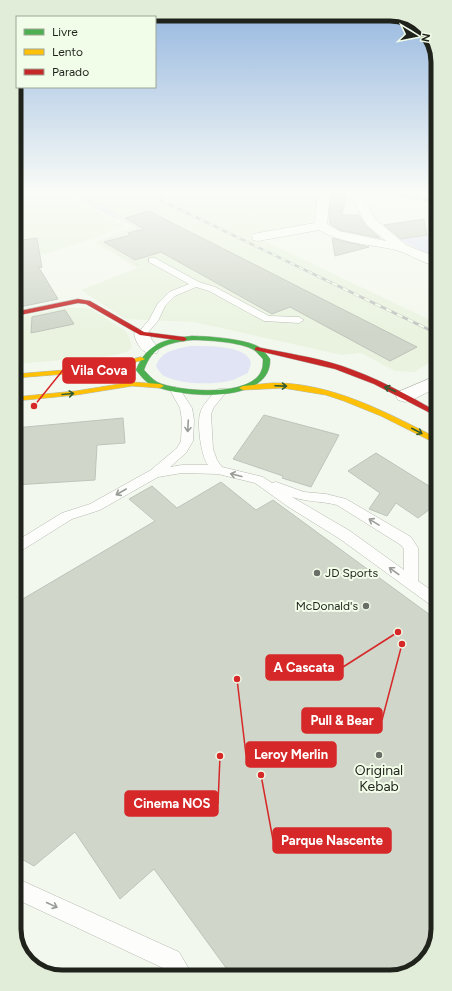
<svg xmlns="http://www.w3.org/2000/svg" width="452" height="991" font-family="Figtree,sans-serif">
<rect width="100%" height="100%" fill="#f3f8ee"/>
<!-- built -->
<path fill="#eaf3e0" d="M 14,193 L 64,193 L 125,226 L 89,240 L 15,263 Z
M 68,193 L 320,193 L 316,217 L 301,226 L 250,234 L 436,323 L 436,358 L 415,372 L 395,371 L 361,353 L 342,355 L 194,322 L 125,319 L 81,290 L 137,268 L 94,242 L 107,238 L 118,232 L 134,227 Z
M 64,308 L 85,308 L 91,309 L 124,330 L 129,336 L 132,347 L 127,352 L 110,356 L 15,364 L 15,318 Z"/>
<!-- green -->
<path fill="#e0e4f4" d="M 67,193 L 80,193 L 120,216 L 116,219 Z
M 436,233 L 436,258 L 398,239 Z
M 190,346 C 205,346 243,345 250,360 C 252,364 249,369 248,373 C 243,375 238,378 233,380 C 215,385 182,385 164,376 C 161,374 158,370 156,366 C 161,351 176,349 190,346 Z"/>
<!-- building -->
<path fill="#d0d6ca" stroke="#bfc3bb" d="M 331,193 L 347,193 L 342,215 L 359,215 L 365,225 L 380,238 L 340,230 L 330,224 L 329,216 Z
M 149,211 L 417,347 L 390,361 L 290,307 L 272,314 L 161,252 L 135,260 L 104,242 L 130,235 L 128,233 L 144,229 L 125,218 Z
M 424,219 L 427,235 L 401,239 L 384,225 Z
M 15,227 L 22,240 L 37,238 L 42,268 L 38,266 L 58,299 L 15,308 Z
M 332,238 L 347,242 L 369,247 L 335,256 Z
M 65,310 L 74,324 L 31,333 L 32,317 Z
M 264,415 L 339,435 L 311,487 L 282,478 L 283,476 L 233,459 Z
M 123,418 L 125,443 L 97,445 L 95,480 L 15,485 L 15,428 Z
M 376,453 L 437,491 L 437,504 L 418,518 L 396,503 L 387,516 L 369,509 L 380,493 L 348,471 Z
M 221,482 L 256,510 L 273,500 L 437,620 L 438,929 L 430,956 L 406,974 L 232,976 L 154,869 L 120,899 L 75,832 L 34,866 L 16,856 L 16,603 L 155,521 L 129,499 L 152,486 L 177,508 Z"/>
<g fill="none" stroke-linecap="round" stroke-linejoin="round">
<defs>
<path id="lane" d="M 149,258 L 155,258 L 199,282 L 215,287 L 269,316 L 299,317 L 304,320 L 299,323 L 264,321 L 209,291 L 196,287 L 175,296 L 165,306 L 158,321 L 145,336 L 139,336 L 137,334 L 149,320 L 158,303 L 169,292 L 189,284 L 149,262 Z
M 175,387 L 179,388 L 192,408 L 194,420 L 193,441 L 186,453 L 170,467 L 182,465 L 208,465 C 201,456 197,424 200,414 C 202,404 212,396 218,389 L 226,389 L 227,391 L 214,407 L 211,414 L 213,449 L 217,460 L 222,467 L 263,477 L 272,483 L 276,482 L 304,492 L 326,494 L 346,499 L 411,537 L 418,548 L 418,581 L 437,594 L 437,608 L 432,606 L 340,539 L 287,506 L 255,483 L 218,474 L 182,473 L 158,477 L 100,510 L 72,519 L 16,554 L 15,542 L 62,513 L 90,504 L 151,470 L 177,448 L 181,441 L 182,420 L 180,408 L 170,390 ZM 292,497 C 307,502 322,501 337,505 L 401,545 L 404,549 L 404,570 L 350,531 Z
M 16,878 L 179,952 L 193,976 L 168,976 L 163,968 L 16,899 Z"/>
<path id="street" d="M 318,193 L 330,193 L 327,224 L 339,231 L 386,241 L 366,224 L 351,195 L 353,193 L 361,193 L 375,219 L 406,245 L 436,257 L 436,266 C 422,263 410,254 396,250 C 370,244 343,244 319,230 L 258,241 L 253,240 L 252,237 L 253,234 L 258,233 L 315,223 Z
M 416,193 L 436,193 L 436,199 L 417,195 Z
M 142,329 L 148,331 L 152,340 L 159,349 L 157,353 C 144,356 137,346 134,334 L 136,331 Z
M 436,376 L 436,388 L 412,400 L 405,402 L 398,400 L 396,396 L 398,392 Z"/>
<path id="fast" d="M 192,336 C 207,336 246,339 259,347 C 263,350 267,355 270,359 C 272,405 179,398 152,385 C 145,382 141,376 136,370 C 147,343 165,339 192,336 ZM 192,340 C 207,340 241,342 254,350 C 257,352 260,356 263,359 C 263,362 263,366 262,369 C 254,398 178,392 157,382 C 152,379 148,374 144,370 C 152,346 168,343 192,340 Z"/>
<path id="slow" d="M 141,357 L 145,359 L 143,360 L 102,371 L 15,378 L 15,374 L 102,367 Z
M 132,382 L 160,384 L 164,386 L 160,388 L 132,386 L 76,395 L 15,401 L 15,397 L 76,391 Z
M 272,383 C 330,382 386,412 437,438 L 437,444 L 381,416 L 344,401 L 326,395 L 283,388 L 243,390 L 239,388 L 243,386 Z"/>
<path id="jam" d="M 78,299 L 90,301 L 144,332 L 184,337 L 187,339 L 184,341 L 140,335 L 86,304 L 78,303 L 15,316 L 15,312 Z
M 257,347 C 285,353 314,357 342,366 C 375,377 406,394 436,411 L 436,416 L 374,384 L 335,369 L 255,350 L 255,348 Z"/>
</defs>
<!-- lane casing -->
<use href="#lane" stroke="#b4b9b0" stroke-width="1"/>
<!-- street casing -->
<use href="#street" stroke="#b4b9b0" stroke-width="1"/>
<!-- fast casing -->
<use href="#fast" stroke="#b4b9b0" stroke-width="1"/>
<!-- slow casing -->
<use href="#slow" stroke="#b4b9b0" stroke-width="1"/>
<!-- jam casing -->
<use href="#jam" stroke="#b4b9b0" stroke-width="1"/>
<!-- path -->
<path stroke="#e1e3e0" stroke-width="1.5" stroke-dasharray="1 1.5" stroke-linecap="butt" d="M 81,193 L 79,195 L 139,228 L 100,242 L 138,265 L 140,264"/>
<!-- lane -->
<use href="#lane" fill="#fdfefc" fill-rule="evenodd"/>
<!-- street -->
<use href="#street" fill="#fdfefc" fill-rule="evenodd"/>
<!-- fast -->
<use href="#fast" fill="#4caf50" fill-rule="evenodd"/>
<!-- slow -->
<use href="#slow" fill="#ffc107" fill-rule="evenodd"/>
<!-- jam -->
<use href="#jam" fill="#c62828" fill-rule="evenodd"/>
<defs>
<path id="rail-far1" d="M 146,193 L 334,284
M 389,193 L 436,202"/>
<path id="rail" d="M 332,283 L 436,333"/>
</defs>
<!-- rail-far1 casing -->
<use href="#rail-far1" stroke="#c3c5c2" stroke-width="2.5"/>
<!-- rail casing -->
<use href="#rail" stroke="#c3c5c2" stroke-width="3"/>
<!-- rail-far1 -->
<use href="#rail-far1" stroke="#f2fde9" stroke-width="1.5" stroke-dasharray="5" stroke-linecap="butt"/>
<!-- rail -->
<use href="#rail" stroke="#f2fde9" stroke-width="2" stroke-dasharray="6" stroke-linecap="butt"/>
</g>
<!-- one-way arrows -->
<defs><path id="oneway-shaft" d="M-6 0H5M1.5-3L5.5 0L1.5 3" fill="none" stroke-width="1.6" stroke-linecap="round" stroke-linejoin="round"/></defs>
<g stroke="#315b31">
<use href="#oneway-shaft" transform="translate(281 386) rotate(2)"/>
<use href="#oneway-shaft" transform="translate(390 389) rotate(-156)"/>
<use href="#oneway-shaft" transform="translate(68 394) rotate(-5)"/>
<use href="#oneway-shaft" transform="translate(417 431) rotate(27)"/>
</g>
<g stroke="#999b97">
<use href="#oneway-shaft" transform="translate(188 426) rotate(93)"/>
<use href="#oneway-shaft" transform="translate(236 475) rotate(-166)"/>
<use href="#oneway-shaft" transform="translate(121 492) rotate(150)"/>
<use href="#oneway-shaft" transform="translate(374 522) rotate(-149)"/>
<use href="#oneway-shaft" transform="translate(394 571) rotate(-144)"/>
<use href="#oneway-shaft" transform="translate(52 905) rotate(25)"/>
</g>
<!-- sky -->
<linearGradient id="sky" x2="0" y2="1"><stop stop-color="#93b5df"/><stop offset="0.58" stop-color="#fafcf7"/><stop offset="1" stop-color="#fafcf7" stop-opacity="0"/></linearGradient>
<rect width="452" height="332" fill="url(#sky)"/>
<!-- markers -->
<g fill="#696e66" stroke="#f2fde9" stroke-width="1.5">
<circle cx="317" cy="573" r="4"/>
<circle cx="366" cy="606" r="4"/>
<circle cx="379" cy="755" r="4"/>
</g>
<g text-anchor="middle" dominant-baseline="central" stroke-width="4" stroke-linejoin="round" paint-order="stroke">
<!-- poi labels -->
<g font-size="12" fill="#1f231c" stroke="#f2fde9" text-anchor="start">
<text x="325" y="573">JD Sports</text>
<text x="358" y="606" text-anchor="end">McDonald's</text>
</g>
<!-- near-poi labels -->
<g font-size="14" fill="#1f231c" stroke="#f2fde9">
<text x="379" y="770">Original<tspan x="379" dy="16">Kebab</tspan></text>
</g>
</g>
<!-- crop -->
<path d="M0 0H452V991H0ZM62 21H390A41 41 0 0 1 431 62V929A41 41 0 0 1 390 970H62A41 41 0 0 1 21 929V62A41 41 0 0 1 62 21Z" fill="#e1ecd9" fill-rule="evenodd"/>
<path fill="none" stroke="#1f231c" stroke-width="5" d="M62 21H390A41 41 0 0 1 431 62V929A41 41 0 0 1 390 970H62A41 41 0 0 1 21 929V62A41 41 0 0 1 62 21Z"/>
<!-- callouts -->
<path fill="none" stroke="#d62828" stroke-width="1.5" d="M34 406L63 370M398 632L343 667M402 644L382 720M237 679L246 755M220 756L218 804M261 775L273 840"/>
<g fill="#d62828" stroke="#f2fde9" stroke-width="1.5">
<circle cx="34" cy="406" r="4"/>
<circle cx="398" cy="632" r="4"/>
<circle cx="402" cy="644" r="4"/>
<circle cx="237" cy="679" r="4"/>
<circle cx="220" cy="756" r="4"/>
<circle cx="261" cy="775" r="4"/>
</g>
<g fill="#d62828" stroke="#d62828" stroke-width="1.5">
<rect x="63" y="358" width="72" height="25" rx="4"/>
<rect x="266" y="655" width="77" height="25" rx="4"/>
<rect x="302" y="708" width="80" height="25" rx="4"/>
<rect x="246" y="742" width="90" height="25" rx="4"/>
<rect x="125" y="791" width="93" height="25" rx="4"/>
<rect x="273" y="828" width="118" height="25" rx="4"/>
</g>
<g font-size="13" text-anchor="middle" font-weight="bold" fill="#fff">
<text x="99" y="375">Vila Cova</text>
<text x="304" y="672">A Cascata</text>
<text x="342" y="725">Pull &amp; Bear</text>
<text x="291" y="759">Leroy Merlin</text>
<text x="172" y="808">Cinema NOS</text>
<text x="332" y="845">Parque Nascente</text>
</g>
<!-- legend -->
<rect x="16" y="16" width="140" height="72" fill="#f2fde9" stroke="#9ea697"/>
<rect x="24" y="29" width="20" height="6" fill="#4caf50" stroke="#9ea697"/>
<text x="52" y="36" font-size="12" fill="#1f231c">Livre</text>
<rect x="24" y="49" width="20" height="6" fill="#ffc107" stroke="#9ea697"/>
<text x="52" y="56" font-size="12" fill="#1f231c">Lento</text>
<rect x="24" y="69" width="20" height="6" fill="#c62828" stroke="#9ea697"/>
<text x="52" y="76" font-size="12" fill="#1f231c">Parado</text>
<!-- north arrow -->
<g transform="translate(416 36) rotate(100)" stroke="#f2fde9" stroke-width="3" paint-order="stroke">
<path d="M0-3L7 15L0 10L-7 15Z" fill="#1f231c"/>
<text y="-6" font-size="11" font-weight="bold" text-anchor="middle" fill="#1f231c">N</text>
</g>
</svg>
